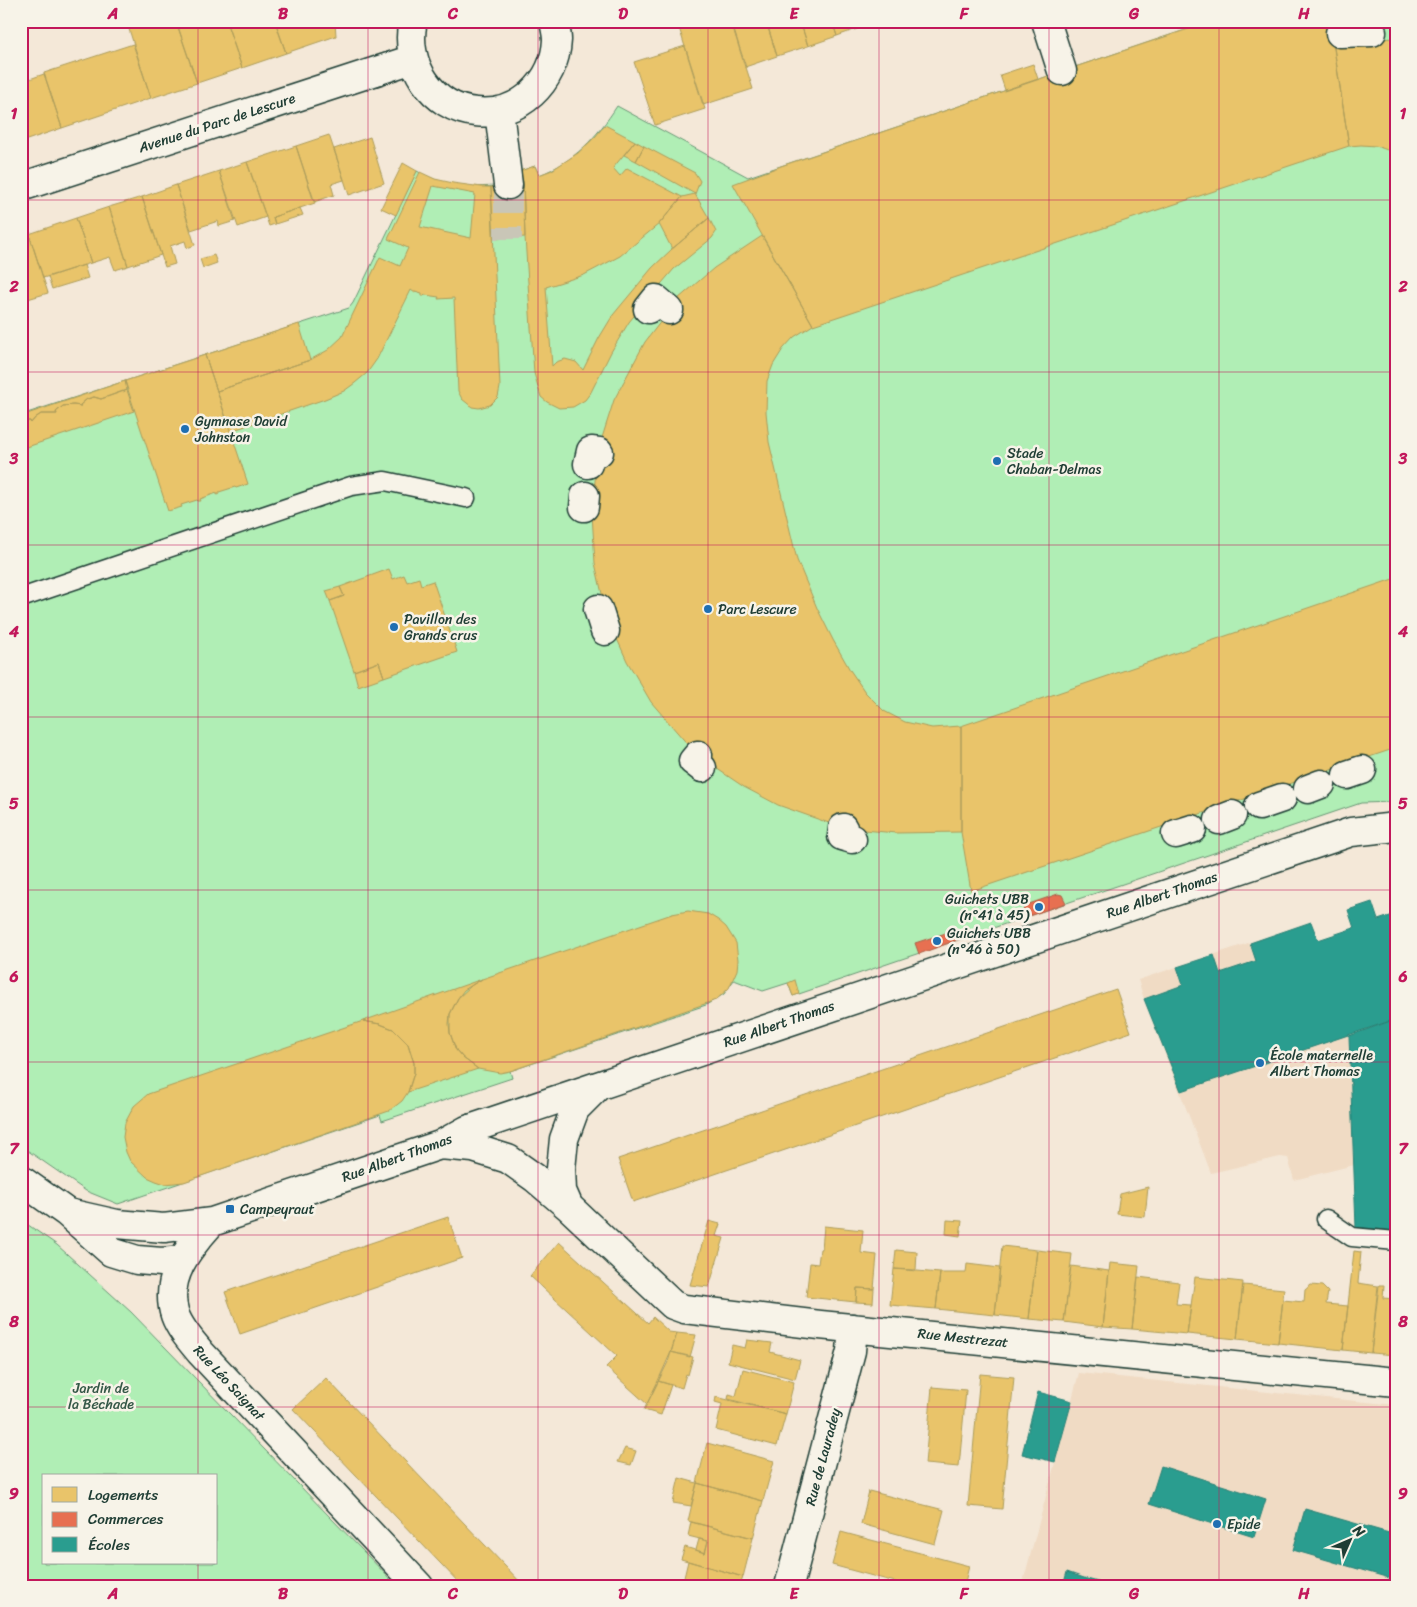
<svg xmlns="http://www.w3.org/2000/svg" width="1417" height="1607" font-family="Sriracha,sans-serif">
<rect width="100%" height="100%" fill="#f4e8d8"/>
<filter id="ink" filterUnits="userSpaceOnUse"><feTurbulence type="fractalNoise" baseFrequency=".02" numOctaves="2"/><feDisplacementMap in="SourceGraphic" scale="10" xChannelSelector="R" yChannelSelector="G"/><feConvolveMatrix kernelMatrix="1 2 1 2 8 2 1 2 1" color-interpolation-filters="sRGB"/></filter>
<g filter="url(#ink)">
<!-- built -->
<path fill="#f0dbc4" d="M 1311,922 L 1349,1036 L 1354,1165 L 1294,1180 L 1288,1158 L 1280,1157 L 1211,1173 L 1144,999 L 1138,980 Z
M 1079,1373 L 1396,1405 L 1396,1586 L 1022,1586 Z"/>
<!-- green -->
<path fill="#b0eeb5" stroke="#689674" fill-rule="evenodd" d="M 1212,21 L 1396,21 L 1396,802 L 1361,803 L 793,996 L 788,983 L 763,991 L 734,980 L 724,994 L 706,1005 L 510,1071 L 512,1078 L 382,1121 L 380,1115 L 118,1204 L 86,1191 L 21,1146 L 21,415 L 349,308 L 353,303 L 417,171 C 447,189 490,190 523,181 L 520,171 L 535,166 L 539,175 C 574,162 597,137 617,106 L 748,177 Z
M 21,1220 L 57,1245 L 131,1312 L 397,1586 L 21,1586 ZM 44,1476 L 216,1476 L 216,1563 L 44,1563 Z"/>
<!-- homes -->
<path fill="#e9c46a" stroke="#ac9c5a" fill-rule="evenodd" d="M 143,21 L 176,21 L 197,83 L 151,98 L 128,26 Z
M 176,21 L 226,21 L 242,68 L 197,83 Z
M 226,21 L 275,21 L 286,53 L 242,68 Z
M 275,21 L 335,21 L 336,36 L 286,53 Z
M 677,21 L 731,21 L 753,89 L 703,105 Z
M 731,21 L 766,21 L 777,56 L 745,67 Z
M 766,21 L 800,21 L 808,46 L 777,56 Z
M 800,21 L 832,21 L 837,36 L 808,46 Z
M 832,21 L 866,21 L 868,25 L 837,36 Z
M 1212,21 L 1330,21 L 1349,146 L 813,325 L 733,184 L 781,166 Z
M 1396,38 L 1396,153 L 1376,146 L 1361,145 L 1349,146 L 1333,42 Z
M 133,44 L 151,98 L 62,128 L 44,73 Z
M 685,46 L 705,109 L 655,125 L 634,62 Z
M 1033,64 L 1038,79 L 1005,90 L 1000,75 Z
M 44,74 L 62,128 L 21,142 L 21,82 Z
M 605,125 L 635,141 L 613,168 L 620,176 L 627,168 L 682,197 L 659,224 L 620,256 L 584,275 L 546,287 L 552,366 L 556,362 L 565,359 L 576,362 L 583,370 L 599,338 L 613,315 L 652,268 L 672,249 L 709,218 L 716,232 L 712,238 L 674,269 L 643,305 L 629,322 L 611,352 L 591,392 L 585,400 L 573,407 L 559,408 L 547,402 L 541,397 L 534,373 L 525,237 L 523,181 L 520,171 L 535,166 L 539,175 L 552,170 L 578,153 L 595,137 Z
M 329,135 L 344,180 L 331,184 L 334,195 L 314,202 L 296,146 Z
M 370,137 L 384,183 L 349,195 L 334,149 Z
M 635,141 L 644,146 L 636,161 L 624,155 Z
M 296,146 L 315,203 L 273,217 L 275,224 L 269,226 L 247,162 Z
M 644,146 L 695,173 L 700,181 L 695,194 L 636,161 Z
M 247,162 L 266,217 L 238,227 L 219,171 Z
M 403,163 L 417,171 L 396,215 L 381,208 Z
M 219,171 L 235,221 L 219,226 L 218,221 L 191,230 L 176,185 Z
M 420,172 L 435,179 L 453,183 L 482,187 L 491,187 L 500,387 L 498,397 L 490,405 L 479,408 L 472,407 L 462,399 L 458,391 L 454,298 L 438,299 L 439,297 L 425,295 L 424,296 L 422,296 L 422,293 L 415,291 L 415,293 L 411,290 L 377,359 L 367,373 L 355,383 L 344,391 L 325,399 L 234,430 L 232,435 L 217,391 L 310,360 L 328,350 L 342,337 L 380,257 L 400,266 L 408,248 L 388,239 ZM 433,186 L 475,194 L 471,238 L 420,227 Z
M 523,181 L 525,237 L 494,239 L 491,187 L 508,185 Z
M 176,185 L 195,245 L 187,248 L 185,241 L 170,246 L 175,264 L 165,267 L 142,197 Z
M 695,194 L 709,218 L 672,249 L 659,224 L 682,197 Z
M 142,197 L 161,255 L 128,266 L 109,207 Z
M 109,207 L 128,266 L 115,270 L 110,257 L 91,263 L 76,218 Z
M 300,208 L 303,215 L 275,224 L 273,217 Z
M 76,218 L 91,263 L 43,278 L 29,234 Z
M 29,234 L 48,293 L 21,301 L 21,236 Z
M 762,236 L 813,325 L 794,337 L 783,349 L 773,365 L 767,381 L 766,412 L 769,442 L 797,560 L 817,608 L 833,640 L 850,670 L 865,692 L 884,711 L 905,722 L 932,728 L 961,726 L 961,832 L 896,833 L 843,828 L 778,805 L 744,787 L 707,762 L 690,747 L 651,702 L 627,661 L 613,630 L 605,607 L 595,563 L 592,514 L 596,470 L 601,441 L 614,400 L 645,342 L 678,299 L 714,268 Z
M 214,255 L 217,263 L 203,268 L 200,259 Z
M 84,265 L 88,278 L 52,289 L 48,277 Z
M 299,324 L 310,360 L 217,391 L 205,355 Z
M 205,355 L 248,484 L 236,488 L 235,487 L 219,492 L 219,494 L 217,495 L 217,493 L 200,499 L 201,501 L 198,501 L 197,500 L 181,505 L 182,507 L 168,511 L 125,381 Z
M 125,381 L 127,390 L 123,392 L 123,391 L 101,399 L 94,397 L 87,399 L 80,405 L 81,406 L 73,405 L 63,406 L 56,412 L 57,414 L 41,414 L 35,418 L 31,423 L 30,421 L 21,421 L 21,416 Z
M 127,390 L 134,411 L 21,449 L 21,421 L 30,421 L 31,423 L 35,418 L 41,414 L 57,414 L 56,412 L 63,406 L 73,405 L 81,406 L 80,405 L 87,399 L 94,397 L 101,399 Z
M 389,569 L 393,579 L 404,575 L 407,582 L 419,578 L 421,585 L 433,581 L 457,652 L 384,677 L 379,662 L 354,671 L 330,601 L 344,596 L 340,587 Z
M 1396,578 L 1396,748 L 971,891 L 961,832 L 961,726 Z
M 340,587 L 344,596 L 330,601 L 326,591 Z
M 379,662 L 384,677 L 358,686 L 354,671 Z
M 688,911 L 708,914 L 718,920 L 726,927 L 736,943 L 738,960 L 737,970 L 729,988 L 716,1000 L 510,1071 L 500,1073 L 478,1069 L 463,1058 L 456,1050 L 450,1033 L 450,1014 L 458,998 L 472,985 L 482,979 L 672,914 Z
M 482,979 L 464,990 L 458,998 L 450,1014 L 449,1024 L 450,1033 L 456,1050 L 463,1058 L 478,1069 L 408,1092 L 414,1073 L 414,1063 L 408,1044 L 393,1029 L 380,1024 L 363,1021 Z
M 795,980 L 799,994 L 793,996 L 788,983 Z
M 1116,989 L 1131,1032 L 633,1202 L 618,1159 Z
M 363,1021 L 380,1024 L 393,1029 L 408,1044 L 414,1063 L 414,1073 L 408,1092 L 402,1101 L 389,1111 L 184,1182 L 165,1184 L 156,1181 L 147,1177 L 130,1161 L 126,1152 L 123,1137 L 125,1123 L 134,1106 L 148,1094 Z
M 1148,1187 L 1145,1217 L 1117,1214 L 1120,1194 Z
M 448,1217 L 462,1258 L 240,1334 L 225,1292 Z
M 947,1220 L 962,1221 L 960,1236 L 946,1234 Z
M 709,1221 L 720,1224 L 716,1236 L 724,1238 L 709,1287 L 690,1285 Z
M 824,1226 L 863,1230 L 861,1253 L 877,1255 L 874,1289 L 857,1288 L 856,1302 L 806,1297 L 810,1263 L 818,1264 L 820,1249 L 822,1249 Z
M 559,1242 L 648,1323 L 653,1317 L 669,1332 L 677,1333 L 668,1362 L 647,1404 L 606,1367 L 617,1356 L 530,1276 Z
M 1002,1246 L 1037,1250 L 1029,1319 L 995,1315 Z
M 896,1250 L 917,1252 L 916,1270 L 894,1269 Z
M 1037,1250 L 1072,1254 L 1064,1322 L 1029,1319 Z
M 1354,1251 L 1361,1252 L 1358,1283 L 1378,1286 L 1371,1353 L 1343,1350 Z
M 1110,1263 L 1139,1266 L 1132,1329 L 1103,1327 Z
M 967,1264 L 1000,1268 L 995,1315 L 936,1309 L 940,1273 L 966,1273 Z
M 1071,1266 L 1109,1271 L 1103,1327 L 1064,1322 Z
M 894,1269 L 940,1273 L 936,1309 L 890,1305 Z
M 1138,1277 L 1179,1282 L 1176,1304 L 1191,1305 L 1187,1334 L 1132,1329 Z
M 1195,1277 L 1243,1282 L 1237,1339 L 1187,1334 Z
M 1243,1285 L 1284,1289 L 1278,1343 L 1237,1339 Z
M 1311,1285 L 1322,1286 L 1328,1292 L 1326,1304 L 1348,1306 L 1343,1350 L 1278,1343 L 1283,1300 L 1304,1302 L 1305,1290 Z
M 1379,1285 L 1384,1285 L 1383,1298 L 1396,1299 L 1396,1355 L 1371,1353 Z
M 857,1288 L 874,1289 L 873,1303 L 856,1302 Z
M 677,1333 L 696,1335 L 690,1357 L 671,1352 Z
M 747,1340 L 772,1343 L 770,1352 L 800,1360 L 795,1379 L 728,1362 L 732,1345 L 745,1348 Z
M 671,1352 L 693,1357 L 688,1375 L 686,1374 L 682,1388 L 658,1381 Z
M 743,1369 L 794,1382 L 786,1414 L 728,1399 L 729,1394 L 736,1396 Z
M 980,1374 L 1014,1377 L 1002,1509 L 968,1506 Z
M 326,1378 L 504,1565 L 524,1586 L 462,1586 L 293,1409 Z
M 658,1381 L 671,1385 L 661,1415 L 644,1410 Z
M 932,1387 L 966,1390 L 959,1467 L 925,1464 Z
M 716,1397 L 786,1414 L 777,1446 L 716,1430 L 722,1404 L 715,1402 Z
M 707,1443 L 774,1461 L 763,1501 L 697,1483 Z
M 625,1448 L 636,1451 L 631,1465 L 618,1462 Z
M 679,1478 L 697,1483 L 691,1506 L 673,1503 Z
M 697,1483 L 763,1501 L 753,1538 L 688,1521 Z
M 869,1491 L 944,1510 L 935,1544 L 861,1524 Z
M 691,1522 L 753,1538 L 743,1577 L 681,1559 L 685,1547 L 705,1553 L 708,1541 L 688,1536 Z
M 841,1532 L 969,1566 L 964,1586 L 910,1586 L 832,1565 Z
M 699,1539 L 708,1541 L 705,1553 L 696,1550 Z
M 688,1561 L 743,1577 L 740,1586 L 682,1586 Z"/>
<!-- shops -->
<path fill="#e76f51" stroke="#ab6048" d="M 1058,894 L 1062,895 L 1066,903 L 1026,917 L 1023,909 L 1026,905 Z
M 952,931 L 957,933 L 960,939 L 919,954 L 915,943 Z"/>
<!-- schools -->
<path fill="#2a9d8f" stroke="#278074" d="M 1372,902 L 1378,920 L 1396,914 L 1396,1019 L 1181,1091 L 1144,999 L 1183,985 L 1177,967 L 1214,955 L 1220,973 L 1256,961 L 1250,943 L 1311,922 L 1318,940 L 1354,928 L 1348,910 Z
M 1396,1019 L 1396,1232 L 1356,1228 L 1349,1036 Z
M 1038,1392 L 1072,1401 L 1055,1462 L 1022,1454 Z
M 1161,1466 L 1266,1499 L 1254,1537 L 1149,1504 Z
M 1305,1509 L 1396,1535 L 1396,1580 L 1293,1550 Z
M 1067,1572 L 1087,1579 L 1112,1586 L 1063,1586 Z"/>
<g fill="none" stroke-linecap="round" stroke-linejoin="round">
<!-- street-tunnel -->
<path stroke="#c9c6b7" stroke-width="28" stroke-dasharray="28 14" stroke-linecap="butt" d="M 508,185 L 508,239"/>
<defs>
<path id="lane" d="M 21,598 L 351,486 L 385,481 L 466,498
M 1326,1219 L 1352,1237 L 1396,1241"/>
<path id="street" d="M 413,21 C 403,63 432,108 476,112 C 519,117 555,82 557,40 C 557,34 555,27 554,21
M 1046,21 L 1062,71
M 1340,33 L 1372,32
M 499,111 L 508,185
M 21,187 L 413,59
M 648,309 L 656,299 L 669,310
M 588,464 L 591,451 L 599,452
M 584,507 L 585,496
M 598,609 L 605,631
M 698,755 L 693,761 L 702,768
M 1347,775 L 1362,770
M 1308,789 L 1321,784
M 1259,806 L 1282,798
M 1219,820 L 1232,815
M 843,828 L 842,836 L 852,839
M 1176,834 L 1192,829
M 440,1145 L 473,1148 L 508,1159 L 535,1178 L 569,1207 L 673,1305 L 684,1309 L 820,1325 L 1396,1382
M 21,1180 L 66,1212 L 111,1252 L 137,1260 L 162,1262 L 182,1260
M 569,1207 L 562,1191 L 561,1169 L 564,1139 L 575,1109 L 598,1086
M 68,1213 L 117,1224 L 164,1228 L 212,1222
M 419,1586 L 201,1353 C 191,1341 180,1329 175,1315 C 163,1278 189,1247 212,1222 L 440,1145 L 467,1130 L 1351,832 L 1396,827
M 789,1586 L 851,1351 L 853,1328"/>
</defs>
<!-- lane casing -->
<use href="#lane" stroke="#1f3d34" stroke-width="21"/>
<!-- street casing -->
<use href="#street" stroke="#1f3d34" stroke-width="31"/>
<!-- lane -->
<use href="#lane" stroke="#f7f3e8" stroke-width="18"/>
<!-- street -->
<use href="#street" stroke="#f7f3e8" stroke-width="28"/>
</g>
</g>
<!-- grid -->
<path fill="none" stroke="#c2185b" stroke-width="1" stroke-opacity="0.55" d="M 198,21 L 198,1476M 368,21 L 368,1586M 538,21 L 538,1586M 708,21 L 708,1586M 879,21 L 879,1586M 1049,21 L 1049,1586M 1219,21 L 1219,1586M 21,200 L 1396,200M 21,372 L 1396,372M 21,545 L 1396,545M 21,717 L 1396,717M 21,890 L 1396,890M 21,1062 L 1396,1062M 21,1235 L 1396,1235M 21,1407 L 1396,1407M 198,1563 L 198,1586"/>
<!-- markers -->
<g fill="#1f6fb2" stroke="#f7f3e8" stroke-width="2">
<circle cx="185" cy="429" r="5"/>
<circle cx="997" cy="461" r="5"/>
<circle cx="708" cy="609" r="5"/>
<circle cx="394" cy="627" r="5"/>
<circle cx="1039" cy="907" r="5"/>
<circle cx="937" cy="941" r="5"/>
<circle cx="1260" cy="1063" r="5"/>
<rect x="225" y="1204" width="10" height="10" rx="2.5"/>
<circle cx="1217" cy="1524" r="5"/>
</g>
<g text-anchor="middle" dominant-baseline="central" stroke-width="5" stroke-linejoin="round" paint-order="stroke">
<!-- street labels -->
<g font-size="14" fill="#1f3d34" stroke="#f7f3e8">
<text transform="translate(217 123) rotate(-18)">Avenue du Parc de Lescure</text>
<text transform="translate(1162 895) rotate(-19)">Rue Albert Thomas</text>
<text transform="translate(779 1024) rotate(-19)">Rue Albert Thomas</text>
<text transform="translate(397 1158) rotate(-20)">Rue Albert Thomas</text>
<text transform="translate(963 1338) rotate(6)">Rue Mestrezat</text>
<text transform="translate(229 1383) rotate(47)">Rue Léo Saignat</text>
<text transform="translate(823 1457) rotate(-75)">Rue de Lauradey</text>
</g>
<!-- poi labels -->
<g font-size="14" fill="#1f3d34" stroke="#f7f3e8" text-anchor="start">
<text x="195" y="421">Gymnase David<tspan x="195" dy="16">Johnston</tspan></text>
<text x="1007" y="453">Stade<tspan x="1007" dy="16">Chaban-Delmas</tspan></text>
<text x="718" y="609">Parc Lescure</text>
<text x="404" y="619">Pavillon des<tspan x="404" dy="16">Grands crus</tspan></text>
<text x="1029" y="899" text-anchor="end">Guichets UBB<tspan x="1029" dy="16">(n°41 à 45)</tspan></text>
<text x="947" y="933">Guichets UBB<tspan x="947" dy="16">(n°46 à 50)</tspan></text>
<text x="1270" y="1055">École maternelle<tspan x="1270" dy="16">Albert Thomas</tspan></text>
<text x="240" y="1209">Campeyraut</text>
<text x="1227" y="1524">Epide</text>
</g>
<!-- park labels -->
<g font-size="14" fill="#355847" stroke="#f7f3e8">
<text x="101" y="1388">Jardin de<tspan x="101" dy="16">la Béchade</tspan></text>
</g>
</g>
<!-- margin -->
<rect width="1417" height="1607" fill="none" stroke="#f7f3e8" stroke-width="55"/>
<!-- legend -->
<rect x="42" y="1474" width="175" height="90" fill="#f7f3e8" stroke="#a1aaa0"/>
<rect x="52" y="1487" width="25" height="15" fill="#e9c46a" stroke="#a1aaa0"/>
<text x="88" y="1500" font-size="15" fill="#1f3d34">Logements</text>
<rect x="52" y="1512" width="25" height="15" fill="#e76f51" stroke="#a1aaa0"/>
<text x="88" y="1524" font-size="15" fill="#1f3d34">Commerces</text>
<rect x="52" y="1537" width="25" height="15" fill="#2a9d8f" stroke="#a1aaa0"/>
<text x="88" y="1550" font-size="15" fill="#1f3d34">Écoles</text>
<!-- north arrow -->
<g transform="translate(1350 1540) rotate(45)" stroke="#f7f3e8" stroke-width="4" paint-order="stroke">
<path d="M0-4L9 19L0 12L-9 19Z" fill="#1f3d34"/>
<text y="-8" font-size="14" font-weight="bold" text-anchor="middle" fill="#1f3d34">N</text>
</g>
<rect x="28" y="28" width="1362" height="1552" fill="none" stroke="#c2185b" stroke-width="2"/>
<g font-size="16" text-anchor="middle" font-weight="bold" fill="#c2185b">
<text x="113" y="19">A</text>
<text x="283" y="19">B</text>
<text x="453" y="19">C</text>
<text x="623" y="19">D</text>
<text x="794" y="19">E</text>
<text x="964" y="19">F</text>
<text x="1134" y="19">G</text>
<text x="1304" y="19">H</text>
<text x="14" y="119">1</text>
<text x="1403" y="119">1</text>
<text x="14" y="292">2</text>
<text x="1403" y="292">2</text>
<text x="14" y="464">3</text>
<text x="1403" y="464">3</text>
<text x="14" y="637">4</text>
<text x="1403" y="637">4</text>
<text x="14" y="809">5</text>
<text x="1403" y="809">5</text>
<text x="14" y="982">6</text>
<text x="1403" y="982">6</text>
<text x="14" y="1154">7</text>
<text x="1403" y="1154">7</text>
<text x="14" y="1327">8</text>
<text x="1403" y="1327">8</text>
<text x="14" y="1499">9</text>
<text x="1403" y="1499">9</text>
<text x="113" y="1599">A</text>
<text x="283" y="1599">B</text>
<text x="453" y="1599">C</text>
<text x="623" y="1599">D</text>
<text x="794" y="1599">E</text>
<text x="964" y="1599">F</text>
<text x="1134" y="1599">G</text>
<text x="1304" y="1599">H</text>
</g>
</svg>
